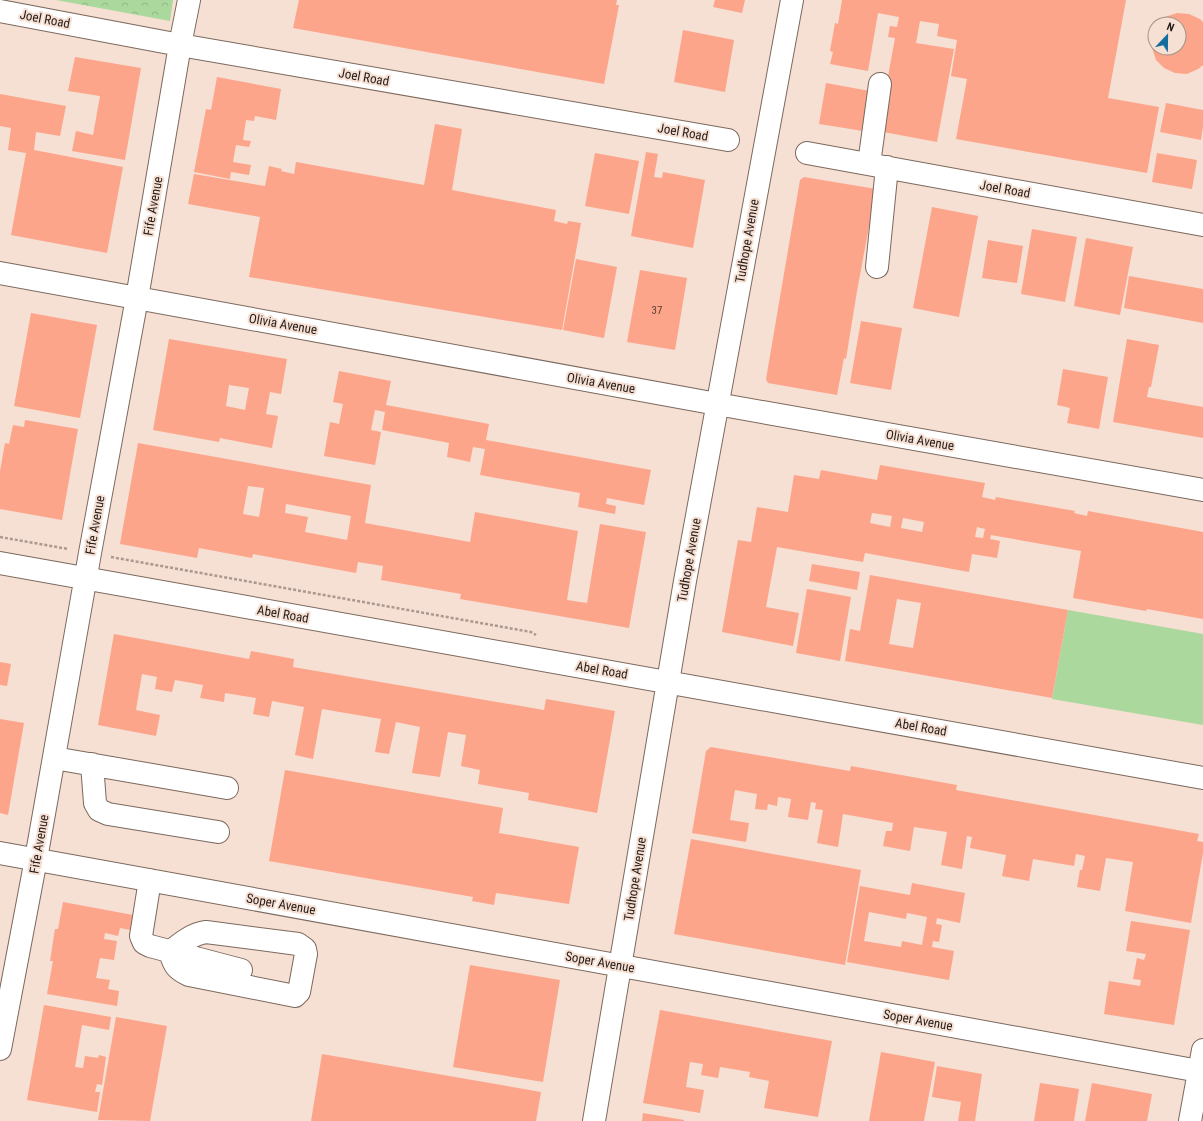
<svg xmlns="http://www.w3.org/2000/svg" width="1203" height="1121" font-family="'Roboto Condensed',sans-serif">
<defs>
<pattern id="park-crowns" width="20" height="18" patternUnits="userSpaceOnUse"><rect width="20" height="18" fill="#aad89d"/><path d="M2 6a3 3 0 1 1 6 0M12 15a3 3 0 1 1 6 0" fill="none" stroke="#92b986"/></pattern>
</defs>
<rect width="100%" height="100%" fill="#f6dfd3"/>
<!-- green -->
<path fill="#aad89d" d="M 1068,610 L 1203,634 L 1203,725 L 1052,699 Z"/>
<!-- park -->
<path fill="url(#park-crowns)" d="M 56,0 L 173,0 L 170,21 Z"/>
<!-- building -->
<path fill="#fca58b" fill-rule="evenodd" d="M 299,0 L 617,0 L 616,5 L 619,5 L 604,84 L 293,28 Z
M 715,0 L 745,0 L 742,13 L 713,7 Z
M 842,0 L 1126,0 L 1108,98 L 1159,107 L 1147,173 L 956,139 L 967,79 L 951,76 L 957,40 L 937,36 L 939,24 L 920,21 L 916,43 L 954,49 L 937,142 L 878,131 L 895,38 L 888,37 L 890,26 L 897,27 L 899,17 L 878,13 L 868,71 L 830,64 L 833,52 L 830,51 L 835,23 L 838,24 Z
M 1177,13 L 1189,14 L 1200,19 L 1203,22 L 1203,65 L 1198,69 L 1187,74 L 1175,73 L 1164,68 L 1156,60 L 1152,48 L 1152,36 L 1155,30 L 1155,48 L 1179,48 L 1179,24 L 1158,24 L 1165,17 Z
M 683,30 L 734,40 L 725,92 L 674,82 Z
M 75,57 L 141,68 L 125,160 L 72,151 L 76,131 L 93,135 L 100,96 L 68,91 Z
M 217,77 L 281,89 L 276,120 L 255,116 L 254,121 L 246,120 L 243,140 L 251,141 L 249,147 L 236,145 L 233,162 L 251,165 L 249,175 L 231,172 L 230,179 L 194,172 L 206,109 L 211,110 Z
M 826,83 L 870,91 L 863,131 L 819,124 Z
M 0,94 L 66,106 L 60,136 L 36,132 L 34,150 L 123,167 L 107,253 L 11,235 L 26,153 L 8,150 L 11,128 L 0,126 Z
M 1166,103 L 1203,110 L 1203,126 L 1201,140 L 1160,132 Z
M 435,124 L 462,129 L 452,190 L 556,210 L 554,221 L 567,224 L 568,221 L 581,223 L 562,330 L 249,277 L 260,217 L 188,204 L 194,174 L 265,186 L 269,166 L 282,169 L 281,171 L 294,174 L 296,162 L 424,185 Z
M 646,152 L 658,154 L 654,177 L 662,178 L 663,172 L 705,180 L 693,248 L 631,236 Z
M 595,153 L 639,161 L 629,214 L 585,206 Z
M 1157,153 L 1197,160 L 1192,189 L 1152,182 Z
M 804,177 L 876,189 L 857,291 L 846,359 L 844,358 L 837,395 L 768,383 L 766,379 L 800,180 Z
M 932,207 L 978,216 L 959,317 L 913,308 Z
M 1032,229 L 1077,237 L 1065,302 L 1021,294 Z
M 1086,238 L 1133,247 L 1120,315 L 1074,306 Z
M 988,240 L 1023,246 L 1017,283 L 982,278 Z
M 576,259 L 617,267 L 604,338 L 563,330 Z
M 640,270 L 687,278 L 675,350 L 627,342 Z
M 1129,276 L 1203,289 L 1203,323 L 1124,308 Z
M 31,313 L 97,325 L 80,418 L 14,406 Z
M 861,321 L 902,328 L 891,390 L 850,383 Z
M 169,339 L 287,359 L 281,394 L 270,392 L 266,414 L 278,416 L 272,448 L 220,438 L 219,442 L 153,430 ZM 229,385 L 249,388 L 245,410 L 226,406 Z
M 1127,339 L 1159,345 L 1151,387 L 1149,387 L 1147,397 L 1203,407 L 1203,438 L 1113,422 Z
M 1063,369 L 1108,377 L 1099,429 L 1067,423 L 1070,408 L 1057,405 Z
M 339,371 L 391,381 L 386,405 L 489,424 L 486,440 L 651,470 L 644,505 L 607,498 L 606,504 L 616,506 L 615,514 L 578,507 L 580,493 L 480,475 L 485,449 L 473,447 L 470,462 L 447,457 L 449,443 L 382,430 L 385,412 L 375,410 L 371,430 L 381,432 L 375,465 L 324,456 L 330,422 L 339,424 L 343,404 L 333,402 Z
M 25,420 L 78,429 L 62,520 L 0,509 L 0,471 L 5,443 L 9,444 L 13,425 L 24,427 Z
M 138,443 L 371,485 L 365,523 L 470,542 L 475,512 L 578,531 L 567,600 L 587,603 L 600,524 L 646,532 L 629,628 L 460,599 L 461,594 L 381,580 L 383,566 L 358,562 L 356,573 L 253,554 L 252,558 L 199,548 L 197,558 L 120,544 ZM 248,486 L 264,488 L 259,517 L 243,514 ZM 286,504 L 351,516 L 347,540 L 305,532 L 308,517 L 285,513 Z
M 880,465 L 985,483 L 982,497 L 995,500 L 996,497 L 1075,511 L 1074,513 L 1087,516 L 1088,511 L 1203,532 L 1203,619 L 1147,609 L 1146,611 L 1073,598 L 1081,551 L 991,535 L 990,539 L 1000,541 L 997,558 L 972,554 L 969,572 L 865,553 L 863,562 L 777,547 L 766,607 L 799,613 L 793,646 L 722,632 L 738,540 L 751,542 L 757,507 L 788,512 L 794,475 L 819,479 L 821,470 L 877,480 ZM 872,513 L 892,516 L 890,527 L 870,523 ZM 903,518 L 924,522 L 922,532 L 901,528 ZM 977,527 L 985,529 L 983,538 L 975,537 Z
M 812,564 L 860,572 L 857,590 L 809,581 Z
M 870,575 L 1068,610 L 1052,698 L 845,661 L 850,629 L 860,631 ZM 897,599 L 921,603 L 913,648 L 889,644 Z
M 807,589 L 851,597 L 840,661 L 796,653 Z
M 114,634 L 249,659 L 251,651 L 294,659 L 293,667 L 544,710 L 546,699 L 615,711 L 597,813 L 528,800 L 529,793 L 478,784 L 480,770 L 461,766 L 466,735 L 448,732 L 440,777 L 412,773 L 420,727 L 396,722 L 389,754 L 375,752 L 381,719 L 322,709 L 313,759 L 295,755 L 304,707 L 272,701 L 269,717 L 253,714 L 256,698 L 225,693 L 224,702 L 200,698 L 203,685 L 175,680 L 172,692 L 155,689 L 157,677 L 142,674 L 136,710 L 160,715 L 156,736 L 98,725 Z
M 0,662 L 11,664 L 7,686 L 0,685 Z
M 0,719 L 24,723 L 8,815 L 0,813 Z
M 711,747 L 850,771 L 851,766 L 957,785 L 956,790 L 1199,834 L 1197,841 L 1203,842 L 1203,853 L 1191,923 L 1125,911 L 1133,862 L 1106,858 L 1100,891 L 1077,887 L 1080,870 L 1082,870 L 1085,856 L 1076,854 L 1074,866 L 1033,859 L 1029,881 L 1002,876 L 1006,855 L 970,848 L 972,837 L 967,836 L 962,869 L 941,865 L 947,832 L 914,827 L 910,851 L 883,846 L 886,831 L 892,831 L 893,823 L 843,814 L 838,847 L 817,843 L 823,810 L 815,809 L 816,803 L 811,802 L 808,820 L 788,817 L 791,799 L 778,797 L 777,806 L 768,804 L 767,810 L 755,809 L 757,794 L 735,790 L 730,820 L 749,823 L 746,842 L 692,833 L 706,751 Z
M 285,770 L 503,808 L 499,833 L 579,847 L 569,904 L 496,893 L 494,905 L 472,901 L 473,897 L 269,861 Z
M 691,839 L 861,870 L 845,965 L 674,934 Z
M 912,883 L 965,893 L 960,923 L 937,918 L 936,924 L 942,925 L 939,942 L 933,941 L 932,947 L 954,951 L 949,980 L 847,962 L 860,886 L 910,895 ZM 869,912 L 906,919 L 907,913 L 927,917 L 922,945 L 902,941 L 901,947 L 864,941 Z
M 63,902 L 133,915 L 130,930 L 120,928 L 118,936 L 105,933 L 104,939 L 117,941 L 114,960 L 100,958 L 96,978 L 110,980 L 108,989 L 119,991 L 117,1006 L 47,994 L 53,961 L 50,961 L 55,929 L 58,929 Z
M 1131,921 L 1190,930 L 1174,1025 L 1104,1014 L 1109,981 L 1140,986 L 1141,980 L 1133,979 L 1137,958 L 1144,960 L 1146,954 L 1126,951 Z
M 470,965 L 560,980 L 543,1082 L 453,1067 Z
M 44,1005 L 111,1017 L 109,1030 L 82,1025 L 75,1067 L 83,1068 L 85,1056 L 98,1058 L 99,1055 L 106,1057 L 102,1085 L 97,1084 L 95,1092 L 100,1092 L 97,1112 L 27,1100 Z
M 660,1010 L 832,1041 L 818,1117 L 764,1108 L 769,1081 L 749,1077 L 750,1072 L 720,1067 L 718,1078 L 701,1075 L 703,1064 L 690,1062 L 686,1087 L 704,1090 L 700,1113 L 643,1103 Z
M 116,1017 L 167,1026 L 150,1121 L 98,1120 Z
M 881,1052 L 935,1062 L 924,1121 L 869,1121 Z
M 322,1054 L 541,1092 L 536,1121 L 311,1121 Z
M 937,1066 L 982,1074 L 975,1121 L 958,1121 L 961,1102 L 932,1097 Z
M 1040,1083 L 1079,1089 L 1074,1121 L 1034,1121 Z
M 1092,1083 L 1152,1094 L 1147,1121 L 1085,1121 Z
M 643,1113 L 684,1120 L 684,1121 L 642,1121 Z"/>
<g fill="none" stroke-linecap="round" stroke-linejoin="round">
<defs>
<path id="minor" d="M 0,11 L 180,45 L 728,140
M 807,153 L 1203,225
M 869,164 L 880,84
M 877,267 L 887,167
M 0,273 L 717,404 L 1203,490
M 0,563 L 1203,778
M 54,758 L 227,788
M 92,764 L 95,803 L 99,810 L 108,814 L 218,832
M 0,853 L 1199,1071
M 150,880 L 141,936 L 144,943 L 150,946 L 241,970
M 206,932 L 298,944 L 305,949 L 306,954 L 299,992 L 295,996 L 189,975 C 176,969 174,965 170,952 C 181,943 192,934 206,932 Z
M 0,1049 L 36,859 L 90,553 L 137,298 L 180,45 L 189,0
M 594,1121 L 685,581 L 792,0
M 1190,1121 L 1203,1050"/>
</defs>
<!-- minor casing -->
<use href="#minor" stroke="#7c695e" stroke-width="24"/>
<!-- path -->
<path stroke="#aa9990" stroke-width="2.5" stroke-dasharray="3 2" stroke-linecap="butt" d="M 0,537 L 68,549
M 111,557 L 531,632 L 536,635"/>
<!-- minor -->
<use href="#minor" stroke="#fff" stroke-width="22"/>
</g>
<g text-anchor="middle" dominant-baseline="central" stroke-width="4" stroke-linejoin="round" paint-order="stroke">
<!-- number labels -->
<g font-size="11" fill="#5a3e35">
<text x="657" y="310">37</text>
</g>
<!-- street labels -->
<g font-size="13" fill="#241c18" stroke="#f6dfd3">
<text transform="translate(45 19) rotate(11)">Joel Road</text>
<text transform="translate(364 77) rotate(10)">Joel Road</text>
<text transform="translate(683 132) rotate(10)">Joel Road</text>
<text transform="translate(1005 189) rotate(10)">Joel Road</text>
<text transform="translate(153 206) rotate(-80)">Fife Avenue</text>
<text transform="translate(747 241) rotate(-80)">Tudhope Avenue</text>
<text transform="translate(283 324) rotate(10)">Olivia Avenue</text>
<text transform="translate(601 383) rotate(10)">Olivia Avenue</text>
<text transform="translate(920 440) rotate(10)">Olivia Avenue</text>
<text transform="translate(95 525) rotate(-80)">Fife Avenue</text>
<text transform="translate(689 560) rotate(-80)">Tudhope Avenue</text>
<text transform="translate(283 614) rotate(10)">Abel Road</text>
<text transform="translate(602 670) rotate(10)">Abel Road</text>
<text transform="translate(921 727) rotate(10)">Abel Road</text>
<text transform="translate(39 844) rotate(-80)">Fife Avenue</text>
<text transform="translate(635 879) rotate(-81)">Tudhope Avenue</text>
<text transform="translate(281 904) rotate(10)">Soper Avenue</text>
<text transform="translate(600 962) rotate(10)">Soper Avenue</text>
<text transform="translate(918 1020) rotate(10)">Soper Avenue</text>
</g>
</g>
<!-- north arrow -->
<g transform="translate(1167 36) rotate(22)"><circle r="19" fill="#f6dfd3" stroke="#a29188"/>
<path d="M0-3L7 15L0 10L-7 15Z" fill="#136e9d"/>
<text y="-6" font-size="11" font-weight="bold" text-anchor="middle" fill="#241c18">N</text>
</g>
</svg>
